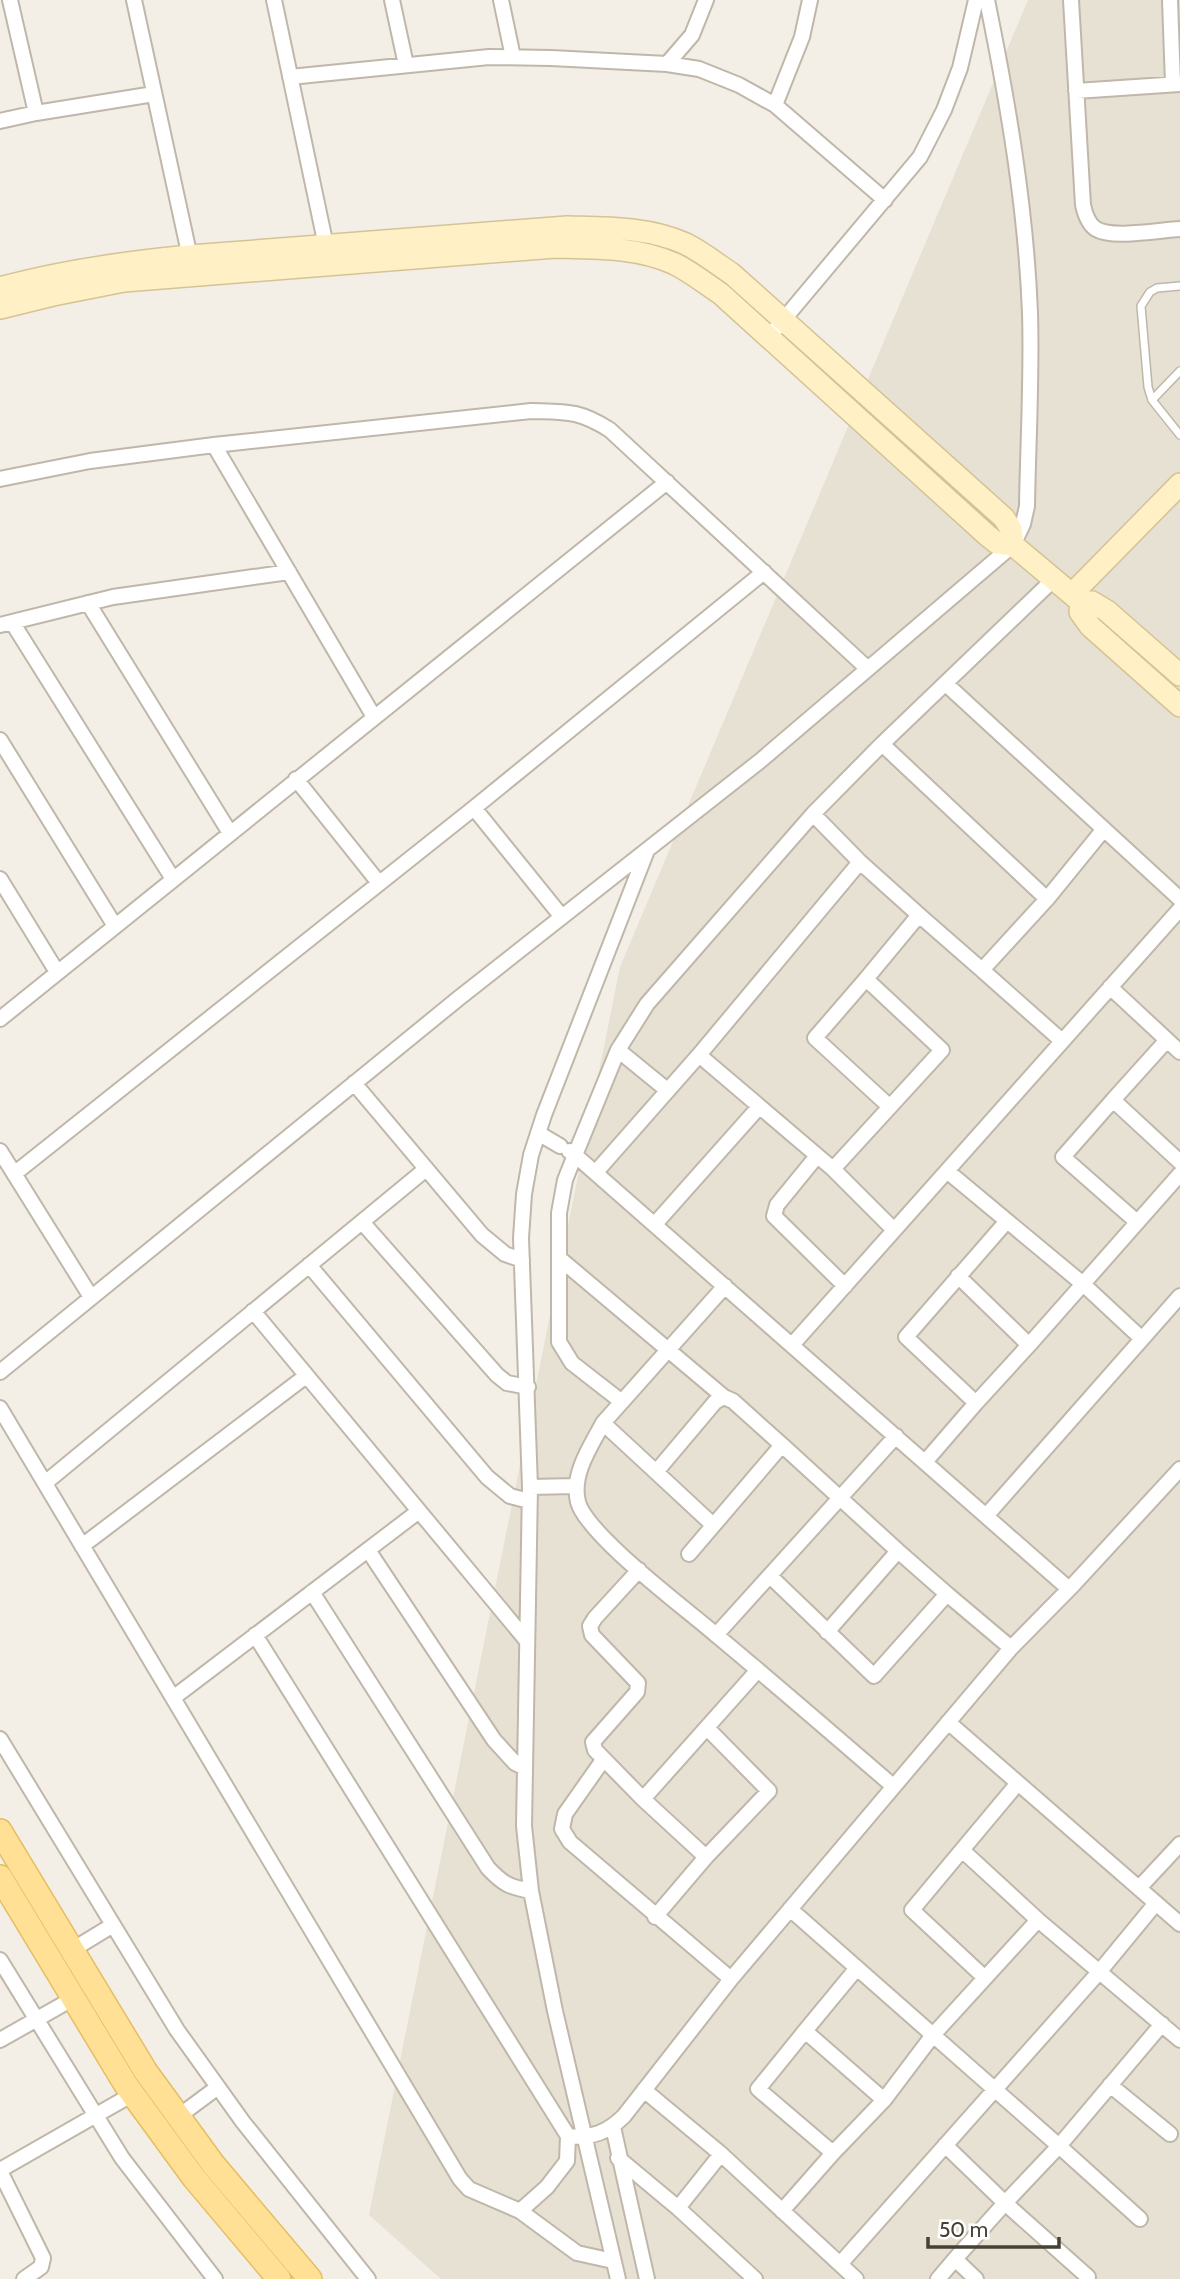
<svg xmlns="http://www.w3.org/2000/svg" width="1180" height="2279" font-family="Cabin,sans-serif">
<rect width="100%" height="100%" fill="#f3efe6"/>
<!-- residential -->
<path fill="#e7e1d4" d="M 1028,0 L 1180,0 L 1180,2279 L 441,2279 L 369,2215 L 620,967 Z"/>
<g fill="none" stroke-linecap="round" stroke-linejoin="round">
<defs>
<path id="lane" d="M 1180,286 L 1157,288 L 1150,292 L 1141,306 L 1148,387 L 1152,400 L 1180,435
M 1152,400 L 1180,371"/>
<path id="street" d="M 10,0 L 36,113
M 134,0 L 191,262
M 274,0 L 326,246
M 392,0 L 406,65
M 501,0 L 513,57
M 1071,0 L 1083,205 C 1085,214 1088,224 1096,229 C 1112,239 1160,230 1180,229
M 1170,0 L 1173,84
M 667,64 L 692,35 L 706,0
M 290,77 L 489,57 L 551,58 L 667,64 L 699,69 L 739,85 L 775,105 L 885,200
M 1076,91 L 1180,84
M 775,105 L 802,37 L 810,0
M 0,121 L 36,113 L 154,94
M 769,337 L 920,157 L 944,110 L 960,68 L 976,0
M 214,445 L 374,717
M 0,479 L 90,461 L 214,445 L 531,411 C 566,412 579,410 610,430 L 868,669
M 1054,579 L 882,744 L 813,814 L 647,1004 L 618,1050 L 575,1155 L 1069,1589
M 88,603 L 230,833
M 12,622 L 173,879
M 0,625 L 113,597 L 289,572
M 946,684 L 1180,899
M 0,740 L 115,926
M 882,744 L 1047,899
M 296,779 L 379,883
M 474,808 L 562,917
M 813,814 L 860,862
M 0,879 L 57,972
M 919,915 L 860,862 L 699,1055 L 833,1169 L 942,1050 L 866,979 L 919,915 L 982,970
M 866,979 L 815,1038 L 890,1107
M 1110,987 L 1180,1052
M 0,1019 L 667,482
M 1167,1040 L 1113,1100 L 1180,1162
M 1062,1041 L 982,970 L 1047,899 L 1104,829
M 618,1050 L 667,1090
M 354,1083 L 482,1235 L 505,1254 L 522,1260
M 1113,1100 L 1063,1157 L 1137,1222
M 538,1133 L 560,1146
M 0,1151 L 91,1297
M 569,1151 L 575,1155 L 565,1180 L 559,1213 L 559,1342 L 572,1363 L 622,1402
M 817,1156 L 777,1205 L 774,1216 L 845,1286
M 833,1169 L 894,1230
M 947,1171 L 1083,1284 L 1141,1338
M 596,1172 L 699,1055
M 14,1174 L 474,808 L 764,572
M 362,1222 L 497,1375 L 507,1383 L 528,1387
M 655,1224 L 759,1107
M 559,1258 L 724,1397
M 309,1265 L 487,1477 L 510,1496 L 529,1501
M 958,1276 L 1029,1345 L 976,1403 L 906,1337 L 1007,1221
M 253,1311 L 527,1641
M 792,1345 L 1180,909
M 1029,1345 L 1180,1174
M 0,1372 L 459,998 L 760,761 L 1013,545 L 1023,524 L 1027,506 C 1028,442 1032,377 1030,313 C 1026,208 1008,103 987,0
M 0,1408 L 460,2179 L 469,2189 L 520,2211 L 577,2253 L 613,2261
M 603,1423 C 591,1446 571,1474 578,1502 C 587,1535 685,1608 715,1634 C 775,1684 834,1735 893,1786
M 782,1445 L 898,1551
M 925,1462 L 976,1403
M 656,1472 L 713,1525
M 45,1483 L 426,1169
M 530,1487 L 576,1486
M 986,1516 L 1180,1296
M 82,1546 L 306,1376
M 368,1550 L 494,1740 L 515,1763 L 525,1768
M 689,1554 L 782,1445 L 733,1401 L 724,1397 L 715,1402 L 656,1472 L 603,1423 L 725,1286
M 639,1570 L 595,1618 L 590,1626 L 592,1635 L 638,1683 L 637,1692 L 593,1742 L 595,1750 L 643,1799
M 770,1576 L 874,1676 L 947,1594 L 1011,1648
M 312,1592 L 488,1868 C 503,1884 509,1887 531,1891
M 827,1632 L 898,1551 L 947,1594
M 255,1635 L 568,2136 C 591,2139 608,2132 624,2116 L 731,1979 L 1011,1648 L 1074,1584 L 1180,1469
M 716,1635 L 896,1436
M 173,1698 L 419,1511
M 948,1722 L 1180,1924
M 707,1728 L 769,1791 L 706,1857 L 643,1799 L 758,1670
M 0,1739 L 177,2030 L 243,2122 L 368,2279
M 603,1760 L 565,1814 L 562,1829 L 570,1842 L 731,1979
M 962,1850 L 912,1910 L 985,1978
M 1139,1888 L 1180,1844
M 790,1909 L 1059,2146 L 1005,2203 L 1088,2277
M 655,1917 L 706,1857
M 1038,1920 L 1180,2040
M 72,1950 L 113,1925
M 0,1960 L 122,2158 L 215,2279
M 805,2031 L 758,2089 L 833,2153 L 884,2100 L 805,2031 L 857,1968
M 0,2040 L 74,1998
M 1110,2085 L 1170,2134
M 644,2090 L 721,2154 L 856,2279
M 884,2100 L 933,2035 L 1038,1920 L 962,1850 L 1018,1783
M 179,2116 L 218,2087
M 613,2127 L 647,2279
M 945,2145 L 1005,2203 L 955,2259 L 976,2279
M 721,2154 L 678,2208 L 755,2279
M 618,2158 L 678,2208
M 0,2170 L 133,2094
M 0,2171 L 43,2258 L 41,2267 L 24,2279
M 520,2211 L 547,2187 L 567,2161 L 568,2136
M 782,2211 L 833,2153
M 1140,2219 L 1059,2146 L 1162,2024
M 840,2264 L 1100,1971 L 1156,1903
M 618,2279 L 555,2011 L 531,1891 L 524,1826 L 530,1487 L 521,1238 L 524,1194 L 531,1155 L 544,1115 L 646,853
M 938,2279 L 955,2259"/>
<path id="secondary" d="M 0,288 C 62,271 126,262 190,256 L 567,227 C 606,228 649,227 686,244 C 702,252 717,264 732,274 L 1004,518 L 1011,529 L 1013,545
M 0,308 L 53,295 L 124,281 L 555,247 C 595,248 638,247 675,264 C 691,272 706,284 721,294 L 988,536 L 997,543 L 1013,545
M 1013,545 L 1081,602 L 1092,602 L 1107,611 L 1180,675
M 1072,594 L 1180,484
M 1081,602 L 1080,612 L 1090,626 L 1180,706"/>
<path id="primary" d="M 0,1831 L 146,2072 L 213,2164 L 310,2279
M 0,1877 L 126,2085 L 194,2178 L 279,2279"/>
</defs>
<!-- lane casing -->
<use href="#lane" stroke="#bfb7a9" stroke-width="10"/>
<!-- street casing -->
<use href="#street" stroke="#bfb7a9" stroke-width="18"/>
<!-- secondary casing -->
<use href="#secondary" stroke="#d4c396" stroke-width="24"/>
<!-- primary casing -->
<use href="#primary" stroke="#e5bd63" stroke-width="26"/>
<!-- lane -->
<use href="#lane" stroke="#fff" stroke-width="7"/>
<!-- street -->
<use href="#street" stroke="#fff" stroke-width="14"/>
<!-- secondary -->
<use href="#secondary" stroke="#fff1c5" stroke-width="21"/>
<!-- primary -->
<use href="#primary" stroke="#ffe094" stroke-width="23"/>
</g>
<!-- scale -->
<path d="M928 2237v10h131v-10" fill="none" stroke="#464035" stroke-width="3.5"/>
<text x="939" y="2237" font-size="21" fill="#464035" stroke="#ffffff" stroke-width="5" paint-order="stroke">50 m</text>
</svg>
